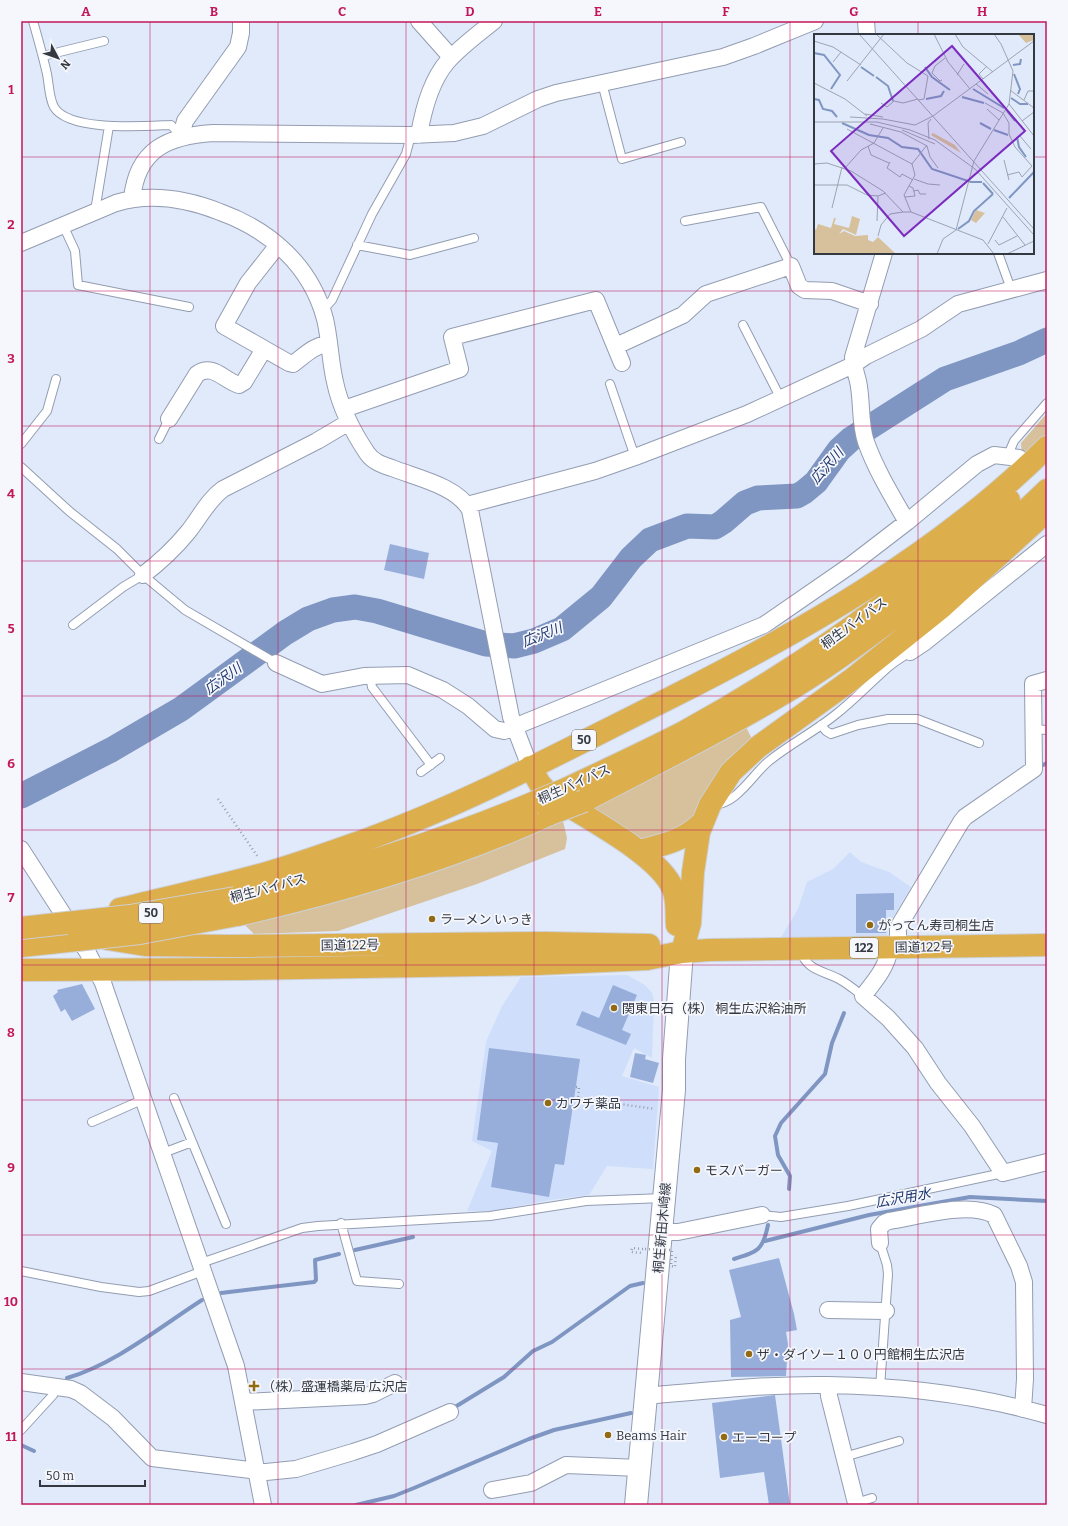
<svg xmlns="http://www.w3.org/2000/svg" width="1068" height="1526" font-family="Bitter,'Noto Sans JP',serif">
<rect width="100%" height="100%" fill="#e1eafb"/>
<!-- built -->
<path fill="#cfdefa" d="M 850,852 L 861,862 L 889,872 L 911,887 L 889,924 L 887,935 L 780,939 L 798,909 L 807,882 L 833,869 Z
M 627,975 L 645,985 L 652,993 L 654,1000 L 652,1058 L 634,1048 L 622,1076 L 659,1087 L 653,1169 L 607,1166 L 589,1195 L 551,1200 L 492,1211 L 467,1211 L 492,1151 L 472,1141 L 486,1042 L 502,1006 L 521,977 Z"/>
<!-- green -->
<path fill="#d7c19c" d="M 1047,331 L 1047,337 L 971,364 Z
M 1047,413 L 1047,434 L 1022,455 L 1021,443 Z
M 746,727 L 754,743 L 689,826 L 644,840 L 635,838 L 591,808 L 657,775 Z
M 563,821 L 567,838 L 565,849 L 477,884 L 338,931 L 254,934 L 242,922 Z"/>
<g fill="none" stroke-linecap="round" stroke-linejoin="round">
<!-- stream -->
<path stroke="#7f96c2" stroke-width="4" d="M 1043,765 L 1047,763
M 789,1189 L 790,1176 L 778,1155 L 775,1136 L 781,1123 L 825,1074 L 832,1043 L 844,1013
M 765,1241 L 869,1215 L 970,1197 L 1047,1201
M 355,1250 L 413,1237
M 734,1259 C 758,1252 763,1250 768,1225
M 221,1293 L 314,1282 L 316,1280 L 315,1260 L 339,1254
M 67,1378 C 115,1364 160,1327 202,1300
M 455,1407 L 504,1377 L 533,1351 L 552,1342 L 630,1286 L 643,1283
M 21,1445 L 34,1451
M 356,1505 L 394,1496 L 414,1488 L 529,1439 L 554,1430 L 631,1413"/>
<!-- river -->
<path stroke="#7f96c2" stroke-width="25" d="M 21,796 L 111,750 L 181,709 L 285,633 L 308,619 L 333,610 L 355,607 L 377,611 L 486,644 L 514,646 L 534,641 L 562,629 L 601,597 L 631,558 L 650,540 L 687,526 L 715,527 L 723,522 L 745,503 L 758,498 L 797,496 L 804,492 L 816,482 L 839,450 L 851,439 L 945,379 L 1019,353 L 1047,340"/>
</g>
<!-- building -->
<path fill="#97aedb" d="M 390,544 L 429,553 L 424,579 L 384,570 Z
M 894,893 L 894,910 L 886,910 L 886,933 L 856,933 L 856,894 Z
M 82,984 L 95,1009 L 72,1021 L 65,1009 L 61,1012 L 53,996 L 58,992 L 57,990 Z
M 613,985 L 637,995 L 622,1030 L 631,1034 L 626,1045 L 576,1025 L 582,1011 L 599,1018 Z
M 489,1048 L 580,1059 L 564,1165 L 555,1164 L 549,1197 L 491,1187 L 498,1143 L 477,1140 Z
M 635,1053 L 646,1055 L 645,1059 L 659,1063 L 653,1083 L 630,1077 Z
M 779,1258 L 794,1314 L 797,1330 L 786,1332 L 788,1344 L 786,1376 L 731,1377 L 730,1320 L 741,1317 L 729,1270 Z
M 775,1395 L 790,1505 L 769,1505 L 764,1472 L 720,1478 L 712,1403 Z"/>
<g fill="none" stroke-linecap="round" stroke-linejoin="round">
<defs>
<path id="service" d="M 33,21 C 38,39 43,56 47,74 C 49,84 49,98 54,107 C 69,132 144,126 171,125 L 181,136
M 43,56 L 104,41
M 602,83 L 622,159 L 681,142
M 95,211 L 109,126
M 685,221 L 761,207 L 791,266
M 63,225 L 75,251 L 78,285 L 189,307
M 357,245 L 410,255 L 474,238
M 998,253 L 1011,289
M 322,311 L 332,300 L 372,214 L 406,154 L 411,135
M 743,325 L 781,399
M 610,384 L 635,457
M 159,439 L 169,419
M 21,444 L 47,411 L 56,379
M 1008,455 L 1014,441 L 1047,403
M 21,467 L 69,511 L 117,549 L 143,575 L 185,610 L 276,663
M 73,625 L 123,587 L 143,575
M 370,676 L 372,687 L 431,765
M 821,725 L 826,731 L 831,734 L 858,725 L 888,719 L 917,719 L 979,743
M 1034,729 L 1047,730
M 421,772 L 440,758
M 713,805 C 737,804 752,775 769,761 C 790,744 814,732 835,715 C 853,701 868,685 885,670 C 892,663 901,658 910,652
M 801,950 C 805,970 824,971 839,979 C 848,984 855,990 863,996
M 174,1098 L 226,1224
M 92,1122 L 144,1099
M 163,1153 L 192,1142
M 762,1215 L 781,1217 L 848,1206 L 1003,1173
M 341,1223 L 357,1281 L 399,1284
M 201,1263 L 302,1228 L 318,1226 L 490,1216 L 586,1201 L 664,1198
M 21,1271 L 101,1287 L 139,1292 L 149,1291 L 203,1271
M 880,1388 L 888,1274 L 887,1265 L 880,1243
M 21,1430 L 53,1395 L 57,1387
M 844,1457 L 899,1441
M 853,1504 L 872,1498"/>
<path id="minor" d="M 419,21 L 451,57
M 866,21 L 867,35
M 419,135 C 423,111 431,81 447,62 C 460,47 478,34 494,21
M 181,136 L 185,121 L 238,47 L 241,33 L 241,21
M 132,199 C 137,149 168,136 213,133 L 411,135 L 454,133 L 483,126 L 538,99 L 556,93 L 723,57 L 754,46 L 815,21
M 21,243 L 116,203 C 150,193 187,199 220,212 C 270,230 311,266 325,319 C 330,340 330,361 335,382 C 340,406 353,432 367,453 C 373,462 383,465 392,468 C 417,478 457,486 470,510 L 511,717 L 530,767
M 278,245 L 248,283 L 224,326 L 289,363 L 293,364 C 305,355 313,346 329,343
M 884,253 L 853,357 C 853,368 858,377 859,387 C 862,406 860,425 866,442 C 876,470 892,496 907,522
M 616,346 L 683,315 L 706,294 L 791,266 L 799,286 L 805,290 L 832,291 L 870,304
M 344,409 L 460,369 L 452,337 L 596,300 L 622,363
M 169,419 L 197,374 C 213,363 223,380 239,385 L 244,382 L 264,349
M 467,505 L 595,471 L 635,457 L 747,414 L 853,365 L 866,356 L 921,329 L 958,304 L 1047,280
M 143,575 C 160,562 175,548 188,532 C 200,517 208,500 223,489 L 317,441 L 349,422
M 901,640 L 910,652 L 925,642 L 1047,544
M 276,663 L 322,684 L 364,676 L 408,675 L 443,690 L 468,706 L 495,729 L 504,731 L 764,625 L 851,565 L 907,522 L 977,464 L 994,455 L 1019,458
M 21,849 L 88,953 L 103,983 L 236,1366 L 263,1505
M 890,948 C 887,967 875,981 863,996 L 888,1018 L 915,1048 L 938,1083 L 972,1126 L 1003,1173 L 1047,1162
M 898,948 L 898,928 L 903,919 L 961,822 L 965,817 L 1034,769 L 1033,684 L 1047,680
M 662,1232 L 678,1232 L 762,1215
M 880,1243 L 879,1229 L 884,1223 L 889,1221 C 917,1217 968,1201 994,1215 L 1019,1266 L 1024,1282 L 1025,1379 L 1023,1409
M 828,1310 L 886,1311
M 21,1382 L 71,1389 L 80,1393 L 113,1418 L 152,1458 L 266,1472 L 296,1469 L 353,1452 L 377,1444 L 450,1412
M 828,1385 L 829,1396 L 856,1503
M 646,1394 L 656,1395 C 712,1390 771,1384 828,1385 C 901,1386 977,1395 1047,1415
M 243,1402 L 365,1396 L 373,1394 L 395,1383
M 492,1490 L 531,1483 L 566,1465 L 640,1468"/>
<path id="secondary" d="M 636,1505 L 674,1090 L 674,1059 L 682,952"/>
<path id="trunk" d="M 530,767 L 540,784 L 549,794 C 581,815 659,854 673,889 C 678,901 676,912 677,925
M 566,789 C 606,770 645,752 684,732 C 800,668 911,590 1009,500
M 584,801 C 650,766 716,734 779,696 C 821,672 860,643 899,614 C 950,575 1001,535 1047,490
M 639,851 C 663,845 683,841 702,823
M 235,898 C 336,874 437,843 533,803
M 120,909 C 168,897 216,887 263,874 C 299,864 334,851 368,839 C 472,801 569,748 668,699 C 803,631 939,554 1047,447
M 237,915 C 344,891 450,860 550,814
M 108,939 L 145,945 L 228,946 L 545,943 L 649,945
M 21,946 L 77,940
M 682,952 L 690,923 L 693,872 L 699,832 L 710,805 L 731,772 L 758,747 L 851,680 L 941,608 L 1047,511
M 21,970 L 240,969 L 537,964 L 647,959 L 682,952 L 709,950 L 1047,945"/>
</defs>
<!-- service casing -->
<use href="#service" stroke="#939db1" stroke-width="10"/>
<!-- minor casing -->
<use href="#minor" stroke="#939db1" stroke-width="18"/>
<!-- secondary casing -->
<use href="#secondary" stroke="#939db1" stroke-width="24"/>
<!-- trunk casing -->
<use href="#trunk" stroke="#cecfd1" stroke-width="24"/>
<!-- path -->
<path stroke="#989fac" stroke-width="2.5" stroke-dasharray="1 3" stroke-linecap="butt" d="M 218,799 L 258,857
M 576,1087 L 579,1087 L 578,1098 L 655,1109
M 643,1249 L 632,1248 L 631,1252 L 643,1253"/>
<!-- service -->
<use href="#service" stroke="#fff" stroke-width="8"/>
<!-- minor -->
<use href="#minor" stroke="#fff" stroke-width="16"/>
<!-- secondary -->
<use href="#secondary" stroke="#fff" stroke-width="22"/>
<!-- trunk -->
<use href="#trunk" stroke="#dcae4c" stroke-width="22"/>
<defs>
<path id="trunk-bridge" d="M 533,803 L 566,789
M 550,814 L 584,801
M 21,928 L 130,916 L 235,898
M 77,940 L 140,933 L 237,915"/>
</defs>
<!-- trunk-bridge casing -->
<use href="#trunk-bridge" stroke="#cecfd1" stroke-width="24" stroke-linecap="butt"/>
<!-- path-bridge -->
<path stroke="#989fac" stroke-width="2.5" stroke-dasharray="1 3" stroke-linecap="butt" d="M 645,1249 L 672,1250 L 671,1266 L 675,1267 L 676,1254"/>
<!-- trunk-bridge -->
<use href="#trunk-bridge" stroke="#dcae4c" stroke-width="22"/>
</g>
<!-- grid -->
<path fill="none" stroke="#c2185b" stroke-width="1" stroke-opacity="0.55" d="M 150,21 L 150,1505M 278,21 L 278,1505M 406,21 L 406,1505M 534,21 L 534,1505M 662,21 L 662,1505M 790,21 L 790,1505M 918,21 L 918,35M 21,157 L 815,157M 1033,157 L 1047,157M 918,253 L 918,1505M 21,291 L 1047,291M 21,426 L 1047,426M 21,561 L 1047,561M 21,696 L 1047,696M 21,830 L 1047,830M 21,965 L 1047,965M 21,1100 L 1047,1100M 21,1235 L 1047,1235M 21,1369 L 1047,1369"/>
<!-- markers -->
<g fill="#926a12" stroke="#f5f7fc" stroke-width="1.5">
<circle cx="432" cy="919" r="4"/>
<circle cx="870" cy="925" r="4"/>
<circle cx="614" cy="1008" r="4"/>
<circle cx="548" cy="1103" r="4"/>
<circle cx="697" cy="1170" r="4"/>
<circle cx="749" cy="1354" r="4"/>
<path d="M252 1380h4v4h4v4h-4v4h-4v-4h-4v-4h4z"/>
<circle cx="608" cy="1435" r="4"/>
<circle cx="724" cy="1437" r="4"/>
</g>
<g text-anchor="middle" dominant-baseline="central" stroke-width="3.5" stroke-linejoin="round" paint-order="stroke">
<!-- shield labels -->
<g fill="#f5f7fc" stroke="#6e7179" stroke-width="1">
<rect x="572" y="730" width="24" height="20" rx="3"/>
<rect x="139" y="903" width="24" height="20" rx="3"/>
<rect x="850" y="938" width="28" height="20" rx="3"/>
</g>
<g font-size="12" font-weight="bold" fill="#343841">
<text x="584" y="740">50</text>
<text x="151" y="913">50</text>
<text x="864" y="948">122</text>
</g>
<!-- street labels -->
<g font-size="13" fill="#343841" stroke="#f5f7fc">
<text transform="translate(854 623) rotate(-36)">桐生バイパス</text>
<text transform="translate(574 784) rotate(-24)">桐生バイパス</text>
<text transform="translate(268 888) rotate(-15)">桐生バイパス</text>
<text transform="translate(350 945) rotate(-1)">国道122号</text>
<text transform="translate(924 947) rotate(-1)">国道122号</text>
<text transform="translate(662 1228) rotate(-85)">桐生新田木崎線</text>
</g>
<!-- poi labels -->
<g font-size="13" fill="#343841" stroke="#f5f7fc" text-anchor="start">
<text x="440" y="919">ラーメン いっき</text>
<text x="878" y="925">がってん寿司桐生店</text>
<text x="622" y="1008">関東日石（株） 桐生広沢給油所</text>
<text x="556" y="1103">カワチ薬品</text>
<text x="705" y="1170">モスバーガー</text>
<text x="757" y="1354">ザ・ダイソー１００円館桐生広沢店</text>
<text x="262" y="1386">（株）盛運橋薬局 広沢店</text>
<text x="616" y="1435">Beams Hair</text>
<text x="732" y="1437">エーコープ</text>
</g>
<!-- water labels -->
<g font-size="14" font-style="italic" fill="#1f386f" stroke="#f5f7fc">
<text transform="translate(827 466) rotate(-49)">広沢川</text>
<text transform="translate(542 635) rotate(-22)">広沢川</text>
<text transform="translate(223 679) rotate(-36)">広沢川</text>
<text transform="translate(903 1198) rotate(-10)">広沢用水</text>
</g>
</g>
<!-- overview -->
<g transform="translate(814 34)">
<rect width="220" height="220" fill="#e1eafb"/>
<path d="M 204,0 L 220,0 L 220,6 L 212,9 ZM 119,99 L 141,111 L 147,119 L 117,101 ZM 162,176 L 171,179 L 162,189 L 157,186 ZM 38,182 L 46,185 L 42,201 L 29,195 L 25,200 L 30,197 L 41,202 L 54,201 L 54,206 L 59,208 L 64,203 L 82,220 L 0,220 L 0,194 L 2,196 L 4,190 L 17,194 L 20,184 L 22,184 L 20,190 L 35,194 Z" fill="#d7c19c"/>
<path fill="none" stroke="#7f96c2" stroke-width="2" d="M 0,19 L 10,21 L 26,41 L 17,55M 199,31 L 206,30 L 207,25M 47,33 L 60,42M 111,33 L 118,43 L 136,56M 200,40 L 206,55 L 204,60M 62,43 L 74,52 L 79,67M 159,55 L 190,74M 148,63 L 170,69M 197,64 L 206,70 L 214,70M 0,65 L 5,66 L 9,75 L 18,77 L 23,83M 112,65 L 127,62 L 130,57M 193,77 L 201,87M 28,89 L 55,101 L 74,104 L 88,113 L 104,115 L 118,135 L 157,148 L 168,148M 166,89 L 177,95M 180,96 L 194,101M 203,103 L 205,113 L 212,123M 169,149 L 179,160M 195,164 L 220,138M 144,195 L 155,187 L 160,177 L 179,160"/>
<path fill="none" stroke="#9ca3b1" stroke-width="1" d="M 45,0 L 220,195M 62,0 L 93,29 L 114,42 L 110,65 L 104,66M 120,0 L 134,28 L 156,55M 141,0 L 149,13 L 179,38M 180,0 L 187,10 L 199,37 L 195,70 L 220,102M 0,7 L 19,13 L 47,31M 19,28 L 27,18M 143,41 L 150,30M 169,45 L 165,40 L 173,32M 128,46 L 126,47 L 118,39 L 121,32 L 131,24M 33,47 L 70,0M 0,49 L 31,65 L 53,82M 162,50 L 174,60M 196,56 L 220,74M 210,66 L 214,57 L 220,57M 67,69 L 73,73 L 80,67 L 89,69 L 104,65M 171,69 L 189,79 L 195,89 L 195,100 L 201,113 L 218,132 L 208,143 L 205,138 L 193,141M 173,75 L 185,86M 51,80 L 69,83M 119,82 L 220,7M 36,83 L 69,85 L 101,91 L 119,82M 208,87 L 220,78M 0,88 L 63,88 L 96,96 L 121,106 L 161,135 L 220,201M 56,90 L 87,98 L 113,112 L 116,123 L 124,134M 33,95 L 98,130 L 101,141 L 90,161 L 97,178 L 169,206 L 180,220M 88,96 L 121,110M 205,101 L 217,115M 115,105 L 114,89 L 117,85M 54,112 L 57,121 L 75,129M 190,126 L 195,146M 76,128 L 73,134 L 86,143 L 88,140 L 99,146M 0,130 L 13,129 L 37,137 L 69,157 L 89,178 L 97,178M 98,130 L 113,111M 31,134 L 47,116 L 60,109 L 69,94M 100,145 L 114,150 L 126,151M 0,151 L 33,151 L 53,161 L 64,162 L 72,159M 100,157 L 104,156 L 106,160 L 112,160M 91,163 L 101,162 L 99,154 L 95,152M 18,174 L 28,133M 189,183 L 211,211M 63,187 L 64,162M 64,202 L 67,191 L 76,180 L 89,178M 181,206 L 185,211 L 203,202M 174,210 L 193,174M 123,220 L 129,205 L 142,196 L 160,127 L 195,70M 193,220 L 220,207"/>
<path fill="#7b2cbf" fill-opacity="0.15" stroke="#7b2cbf" stroke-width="2" d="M 138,12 L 211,97 L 90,202 L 17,117 Z"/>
<rect width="220" height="220" fill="none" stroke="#343841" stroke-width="2"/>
</g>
<!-- border -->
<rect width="1068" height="1526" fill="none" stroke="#f5f7fc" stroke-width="44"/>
<!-- north arrow -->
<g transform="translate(58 58) rotate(131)" stroke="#f5f7fc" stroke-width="3" paint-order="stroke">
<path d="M0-3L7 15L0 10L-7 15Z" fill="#343841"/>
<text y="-6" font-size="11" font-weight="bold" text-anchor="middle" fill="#343841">N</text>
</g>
<!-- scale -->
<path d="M40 1480v6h105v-6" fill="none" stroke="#343841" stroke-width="2"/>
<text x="46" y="1480" font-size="12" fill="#343841" stroke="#f5f7fc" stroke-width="3" paint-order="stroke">50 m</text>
<rect x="22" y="22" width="1024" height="1482" fill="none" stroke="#c2185b" stroke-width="1.5"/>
<g font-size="13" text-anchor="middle" font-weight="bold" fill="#c2185b">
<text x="86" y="16">A</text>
<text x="214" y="16">B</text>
<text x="342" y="16">C</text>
<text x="470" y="16">D</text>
<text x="598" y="16">E</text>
<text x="726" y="16">F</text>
<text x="854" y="16">G</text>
<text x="982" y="16">H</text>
<text x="11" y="94">1</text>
<text x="11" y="229">2</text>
<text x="11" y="363">3</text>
<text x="11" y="498">4</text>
<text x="11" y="633">5</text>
<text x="11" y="768">6</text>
<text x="11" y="902">7</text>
<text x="11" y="1037">8</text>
<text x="11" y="1172">9</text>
<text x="11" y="1306">10</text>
<text x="11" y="1441">11</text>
</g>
</svg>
